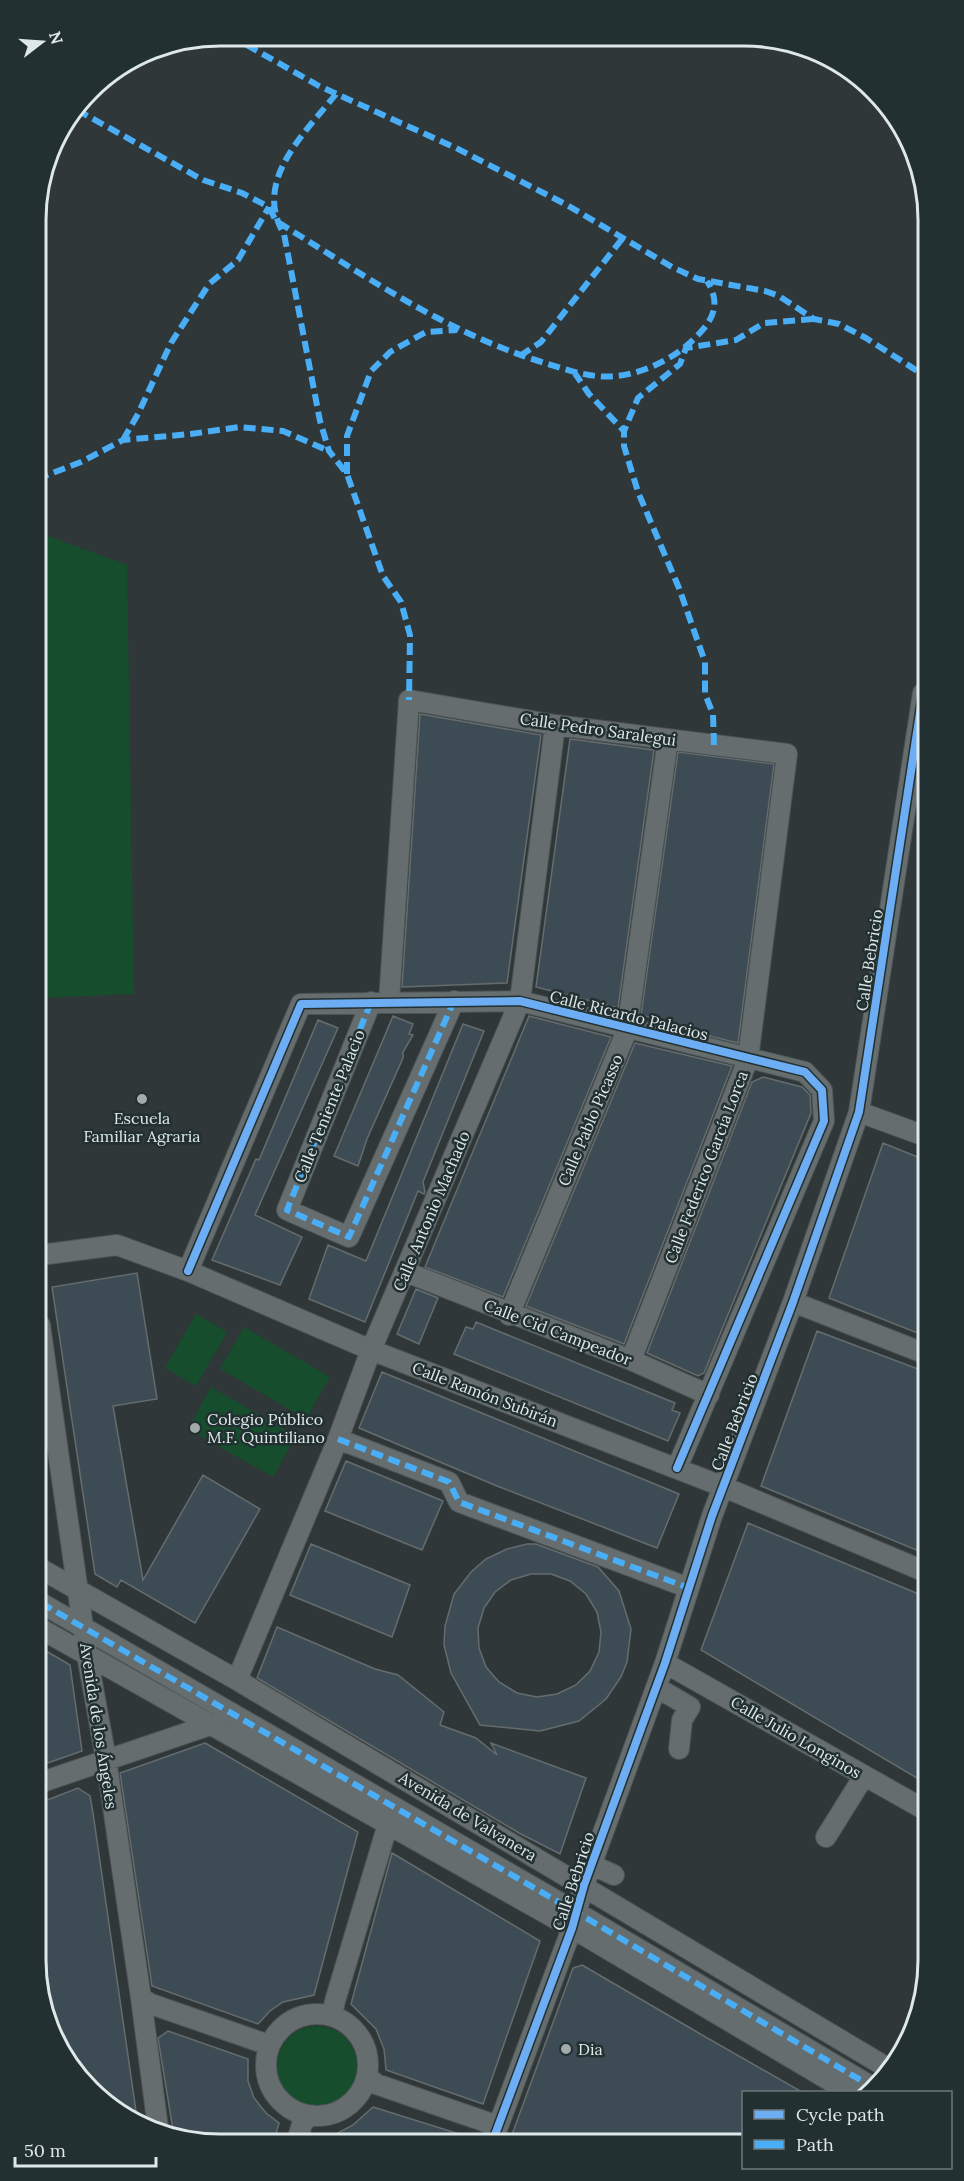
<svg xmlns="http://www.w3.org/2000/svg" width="964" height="2181" font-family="Lora,serif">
<rect width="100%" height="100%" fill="#303738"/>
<!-- green -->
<path fill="#164d2d" d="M 37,532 L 127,565 L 134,994 L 39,998 Z
M 196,1314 L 227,1332 L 196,1386 L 165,1368 Z
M 244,1327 L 330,1377 L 306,1419 L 220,1369 Z
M 211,1387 L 296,1436 L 273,1477 L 188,1429 Z
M277 2066a40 40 0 1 1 80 0a40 40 0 1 1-80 0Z"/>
<!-- building -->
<path fill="#3d4c54" stroke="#666c6e" stroke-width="1.5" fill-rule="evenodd" d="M 420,714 L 541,735 L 507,983 L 402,987 Z
M 570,739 L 654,750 L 618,1008 L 536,987 Z
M 678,752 L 774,764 L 738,1043 L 657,1023 L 658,1019 L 641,1015 Z
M 393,1016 L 413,1024 L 409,1034 L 413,1035 L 403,1052 L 403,1058 L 367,1139 L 358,1166 L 334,1156 Z
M 529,1016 L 611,1037 L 503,1297 L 425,1267 Z
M 318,1020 L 338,1028 L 255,1215 L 302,1237 L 280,1285 L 212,1260 L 256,1159 L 259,1160 Z
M 463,1024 L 484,1031 L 423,1182 L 425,1192 L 424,1194 L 418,1191 L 365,1322 L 309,1299 L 328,1245 L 366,1261 Z
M 635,1043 L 732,1066 L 624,1344 L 526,1306 Z
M 763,1077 L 802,1087 L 810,1095 L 811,1113 L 704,1373 L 698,1376 L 647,1353 L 752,1082 Z
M 883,1143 L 925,1160 L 925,1336 L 829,1298 Z
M 137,1273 L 157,1399 L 113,1406 L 143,1580 L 203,1475 L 260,1509 L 195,1623 L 121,1580 L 117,1587 L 95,1574 L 52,1287 Z
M 416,1289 L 438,1298 L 419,1344 L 397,1334 Z
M 476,1322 L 675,1403 L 672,1410 L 680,1413 L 668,1441 L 454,1354 L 466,1327 L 473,1329 Z
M 817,1331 L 926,1372 L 926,1554 L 761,1486 Z
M 382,1372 L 679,1494 L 657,1548 L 497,1486 L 359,1428 Z
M 346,1461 L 443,1501 L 422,1550 L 325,1511 Z
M 748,1523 L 926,1597 L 927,1784 L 701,1650 Z
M 311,1544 L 410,1585 L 392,1637 L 290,1595 Z
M 527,1544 L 536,1544 L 598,1567 L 619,1591 L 631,1629 L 627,1662 L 621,1677 L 606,1699 L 579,1721 L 540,1731 L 480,1725 L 451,1673 L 444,1645 L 445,1626 L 454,1594 L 471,1572 L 486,1559 L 507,1549 ZM 531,1574 L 551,1574 L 570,1581 L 586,1594 L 597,1612 L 601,1632 L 599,1652 L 590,1671 L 576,1685 L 557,1694 L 537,1697 L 517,1693 L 499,1682 L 486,1667 L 479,1648 L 478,1628 L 484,1608 L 495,1592 L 511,1580 Z
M 277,1627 L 375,1669 L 398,1675 L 444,1712 L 440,1725 L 476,1738 L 497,1755 L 491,1743 L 586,1778 L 560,1854 L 519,1833 L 257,1678 Z
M 41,1648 L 70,1665 L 82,1751 L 42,1765 Z
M 205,1743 L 358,1832 L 314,1995 L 283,2002 L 270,2011 L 258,2024 L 152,1986 L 120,1773 Z
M 78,1788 L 90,1796 L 93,1813 L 137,2118 L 99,2099 L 67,2063 L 42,2008 L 42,1802 Z
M 392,1853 L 540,1941 L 483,2104 L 386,2070 L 384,2049 L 376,2029 L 351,2004 Z
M 582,1965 L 697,2032 L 802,2092 L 744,2092 L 744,2139 L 510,2140 L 573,1968 Z
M 168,2031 L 248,2059 L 248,2081 L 254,2098 L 266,2113 L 279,2123 L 274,2141 L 185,2142 L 174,2136 L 158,2038 Z
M 373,2107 L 469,2137 L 469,2140 L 323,2141 L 353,2125 Z"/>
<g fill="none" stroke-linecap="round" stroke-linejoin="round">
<defs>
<path id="minor" d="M 371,1002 L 287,1210 L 349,1237 L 454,1001
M 389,1002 L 409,700 L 555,725 L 787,754 L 748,1059 L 631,1360
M 859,1112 L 925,1136
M 40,1255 L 117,1245 L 188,1271 L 371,1350 L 724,1487 L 926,1572
M 188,1271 L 301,1004 L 520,1001 L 805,1072 L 822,1090 L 824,1121 L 677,1468
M 406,1272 L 631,1360 L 709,1395
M 793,1302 L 926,1354
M 509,1315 L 627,1030 L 668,739
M 40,1325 L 87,1655 L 106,1759 L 141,1998 L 158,2128
M 338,1439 L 449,1482 L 459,1502 L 689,1588
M 41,1569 L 237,1680 L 891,2070
M 41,1603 L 576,1912 L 874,2088
M 41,1629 L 572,1928 L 849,2092
M 665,1663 L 927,1811
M 237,1680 L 338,1439 L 371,1350 L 520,1001 L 555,725
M 656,1687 L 690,1707 L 682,1720 L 679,1749
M 42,1782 L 213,1724
M 826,1837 L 864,1776
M 592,1865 L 614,1875
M 141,1998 L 151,2004 L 269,2045
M266 2065a51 51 0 1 1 102 0a51 51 0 1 1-102 0Z
M 332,2015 L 335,2001 L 388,1824
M 367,2076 L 376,2084 L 498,2126
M 493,2140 L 572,1928 L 584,1885 L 665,1663 L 712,1516 L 793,1302 L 859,1112 L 923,693
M 297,2141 L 302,2124 L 309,2116"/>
</defs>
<!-- minor casing -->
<use href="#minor" stroke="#4c5354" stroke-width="22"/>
<!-- minor -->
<use href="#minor" stroke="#666d6e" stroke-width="20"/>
<!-- quiet -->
<path stroke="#49aef6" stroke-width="6" stroke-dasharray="12 6" stroke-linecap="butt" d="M 231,36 L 319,86 L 456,148 L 567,205 L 672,267 L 698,279 L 765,291 L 779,296 L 814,319 L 839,324 L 866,338 L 922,374
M 336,94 C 305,133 252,181 284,234 L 320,421 L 329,451 L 347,474 L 383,576 L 401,602 L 410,635 L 409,700
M 77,110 L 203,180 L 242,193 L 269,207 L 276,221 C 364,275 446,333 545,363 C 567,370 593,379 616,376 C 646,373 677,357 697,336 C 714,319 721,303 707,281
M 520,356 L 541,342 L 622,239
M 574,372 L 589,394 L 624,431
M 123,440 L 138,414 L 171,343 L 209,284 L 238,260 L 269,207
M 347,474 L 347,436 L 371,371 L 390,352 L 426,332 L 457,330
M 37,479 L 81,462 L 123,440 L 191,434 L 239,427 L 283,431 L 329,451
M 714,745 L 713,714 L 705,694 L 705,662 L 679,588 L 638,492 L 624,446 L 624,431 L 638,398 L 680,364 L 686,348 L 736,340 L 764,323 L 814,319
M 371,1002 L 287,1210 L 349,1237 L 454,1001
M 338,1439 L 449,1482 L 459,1502 L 689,1588
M 41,1603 L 576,1912 L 874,2088"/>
<defs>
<path id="cycleway" d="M 188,1271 L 301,1004 L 520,1001 L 805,1072 L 822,1090 L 824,1121 L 677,1468
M 493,2140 L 572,1928 L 584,1885 L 665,1663 L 712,1516 L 793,1302 L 859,1112 L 923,693"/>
</defs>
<!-- cycleway casing -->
<use href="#cycleway" stroke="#223032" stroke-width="11"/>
<!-- cycleway -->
<use href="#cycleway" stroke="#6dadf4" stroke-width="8"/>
</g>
<!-- markers -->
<g fill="#a2aaab" stroke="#223032" stroke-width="2">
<circle cx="142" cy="1099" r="6"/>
<circle cx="195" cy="1428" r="6"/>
<circle cx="566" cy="2049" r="6"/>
</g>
<g text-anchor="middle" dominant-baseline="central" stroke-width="5" stroke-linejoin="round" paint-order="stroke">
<!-- street labels -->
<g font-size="16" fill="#dfe8e9" stroke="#223032">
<text transform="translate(598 729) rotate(8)">Calle Pedro Saralegui</text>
<text transform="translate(869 960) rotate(-81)">Calle Bebricio</text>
<text transform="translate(629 1015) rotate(14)">Calle Ricardo Palacios</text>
<text transform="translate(329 1106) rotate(-68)">Calle Teniente Palacio</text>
<text transform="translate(590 1120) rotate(-67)">Calle Pablo Picasso</text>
<text transform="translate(706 1167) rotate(-69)">Calle Federico García Lorca</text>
<text transform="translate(431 1211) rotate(-67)">Calle Antonio Machado</text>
<text transform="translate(558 1332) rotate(21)">Calle Cid Campeador</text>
<text transform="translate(485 1394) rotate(21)">Calle Ramón Subirán</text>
<text transform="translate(734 1422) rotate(-69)">Calle Bebricio</text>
<text transform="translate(99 1726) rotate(81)">Avenida de los Ángeles</text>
<text transform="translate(796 1737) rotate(30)">Calle Julio Longinos</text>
<text transform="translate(468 1816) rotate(31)">Avenida de Valvanera</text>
<text transform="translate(573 1881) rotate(-72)">Calle Bebricio</text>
</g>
<!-- poi labels -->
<g font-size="16" fill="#dfe8e9" stroke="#223032" text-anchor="start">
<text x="142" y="1118" text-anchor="middle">Escuela<tspan x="142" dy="18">Familiar Agraria</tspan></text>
<text x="207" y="1419">Colegio Público<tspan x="207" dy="18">M.F. Quintiliano</tspan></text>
<text x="578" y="2049">Dia</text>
</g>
</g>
<!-- crop -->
<path d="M0 0H964V2181H0ZM220 46H744A174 174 0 0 1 918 220V1960A174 174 0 0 1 744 2134H220A174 174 0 0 1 46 1960V220A174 174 0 0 1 220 46Z" fill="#223032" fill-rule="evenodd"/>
<path fill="none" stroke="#dfe8e9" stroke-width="3" d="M220 46H744A174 174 0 0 1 918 220V1960A174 174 0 0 1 744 2134H220A174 174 0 0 1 46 1960V220A174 174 0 0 1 220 46Z"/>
<!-- legend -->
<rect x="742" y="2091" width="210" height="78" fill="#223032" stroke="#6e7a7b" stroke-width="1.5"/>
<rect x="754" y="2110" width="30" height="9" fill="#6dadf4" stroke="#6e7a7b" stroke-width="1.5"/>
<text x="796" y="2121" font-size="18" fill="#dfe8e9">Cycle path</text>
<rect x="754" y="2140" width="30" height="9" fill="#49aef6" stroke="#6e7a7b" stroke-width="1.5"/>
<text x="796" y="2151" font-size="18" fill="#dfe8e9">Path</text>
<!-- north arrow -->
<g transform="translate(42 42) rotate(73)" stroke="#223032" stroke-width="4.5" paint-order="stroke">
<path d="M0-4.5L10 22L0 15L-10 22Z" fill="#dfe8e9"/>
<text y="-9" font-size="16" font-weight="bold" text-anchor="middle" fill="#dfe8e9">N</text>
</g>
<!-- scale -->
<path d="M15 2157v9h141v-9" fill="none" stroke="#dfe8e9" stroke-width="3"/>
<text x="24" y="2157" font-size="18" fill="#dfe8e9" stroke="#223032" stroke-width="4.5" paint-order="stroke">50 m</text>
</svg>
